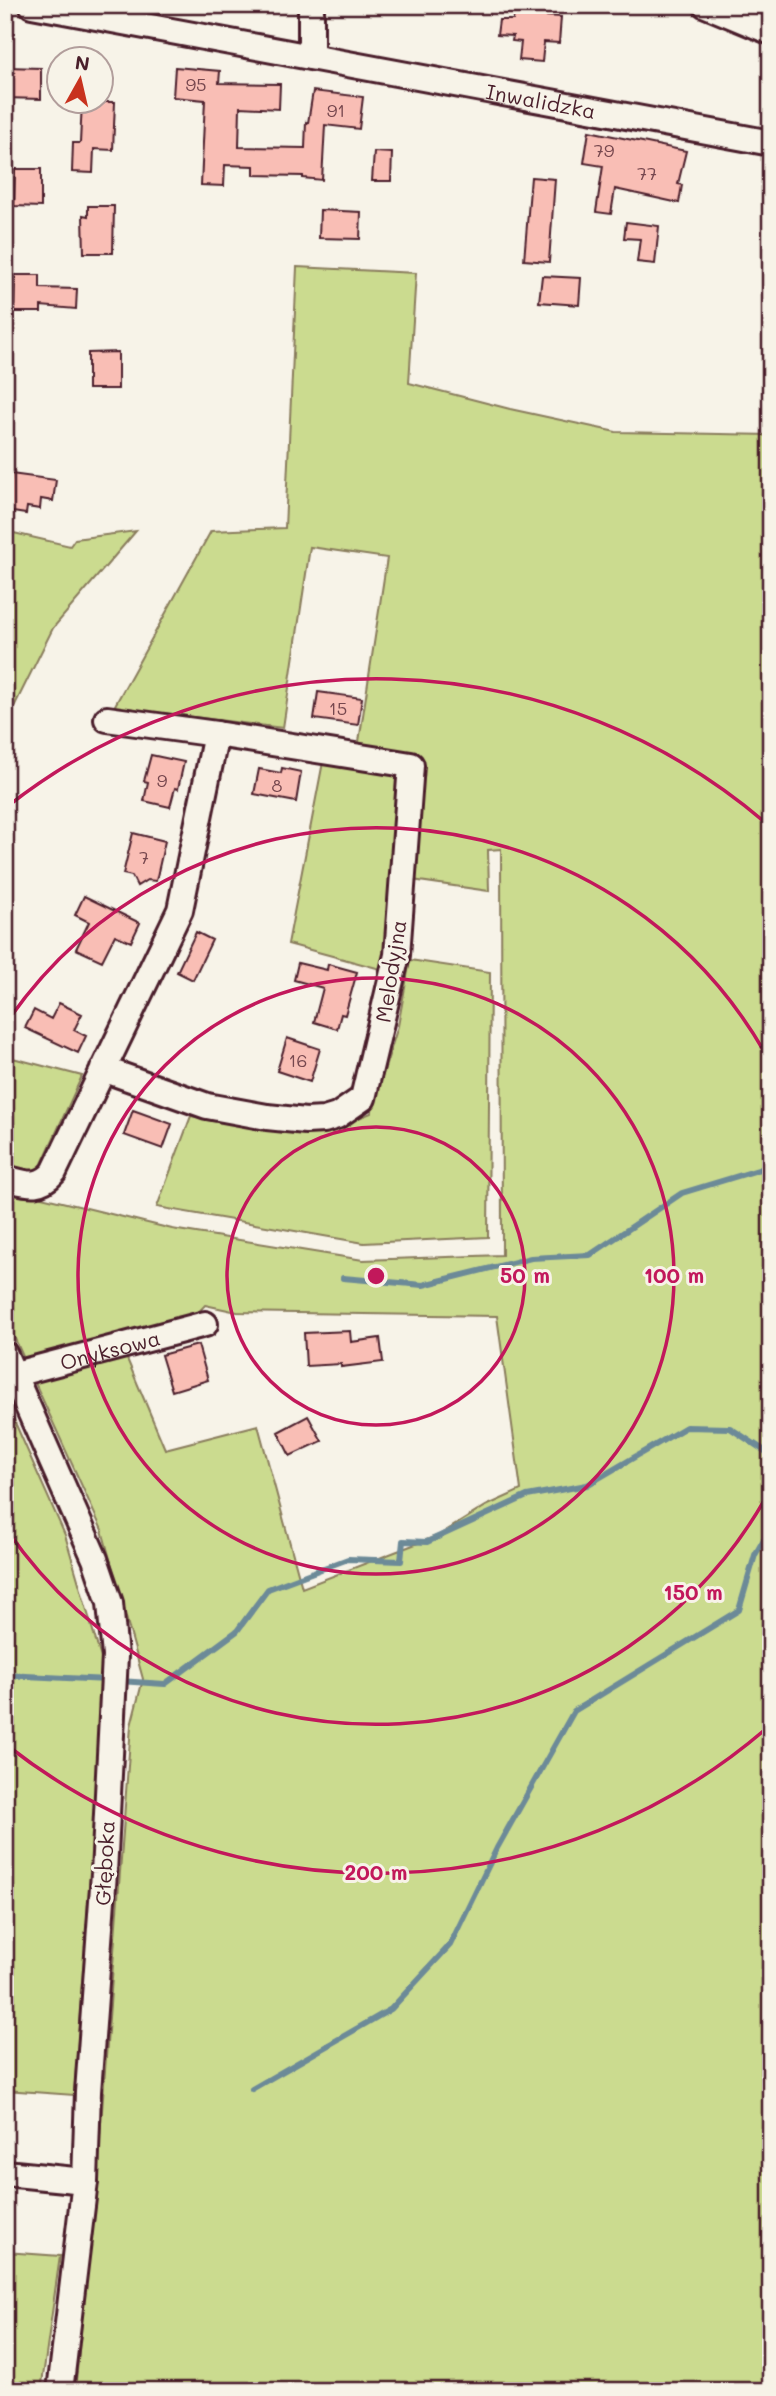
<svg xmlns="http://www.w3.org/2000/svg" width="776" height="2396" font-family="Mali,sans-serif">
<rect width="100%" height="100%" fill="#f7f3e8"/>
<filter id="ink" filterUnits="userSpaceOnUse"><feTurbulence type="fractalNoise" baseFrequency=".0143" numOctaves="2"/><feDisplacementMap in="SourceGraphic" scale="14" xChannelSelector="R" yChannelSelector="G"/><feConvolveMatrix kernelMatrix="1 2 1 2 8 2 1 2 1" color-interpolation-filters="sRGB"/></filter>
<g filter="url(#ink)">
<!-- green -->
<path fill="#cbdb8f" stroke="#8a7d5d" stroke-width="2" fill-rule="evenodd" d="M 297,267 L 416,273 L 409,383 L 510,409 L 616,432 L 771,435 L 771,2391 L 75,2391 L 100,2137 L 131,1726 L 143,1679 L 102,1530 L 5,1317 L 5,1188 L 172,1229 L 363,1260 L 502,1255 L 501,849 L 488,850 L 489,891 L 391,877 L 384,970 L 288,944 L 323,762 L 355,768 L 387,558 L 310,547 L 283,728 L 114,707 L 211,531 L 285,528 ZM 205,1305 L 237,1312 L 497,1316 L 521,1490 L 486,1506 L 439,1535 L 302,1588 L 258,1425 L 165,1449 L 119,1340 L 192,1319 Z
M 5,531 L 70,546 L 75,539 L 136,531 L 53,628 L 5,725 Z
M 410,960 L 490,972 L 488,1237 L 364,1243 L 157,1207 L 191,1116 L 271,1130 L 319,1134 L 371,1113 L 398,1026 Z
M 5,1056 L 82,1076 L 40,1168 L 29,1174 L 5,1168 Z
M 5,1400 L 65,1535 L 105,1672 L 74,2095 L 5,2090 Z
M 5,2252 L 60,2256 L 41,2391 L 5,2391 Z"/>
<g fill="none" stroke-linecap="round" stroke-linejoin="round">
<!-- stream -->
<path stroke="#6c8a98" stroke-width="6" d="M 343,1278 L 423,1285 L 531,1258 L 590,1255 L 682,1193 L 771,1166
M 5,1675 L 108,1680
M 119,1681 L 165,1684 L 237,1631 L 268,1589 L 348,1559 L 401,1561 L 403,1541 L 427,1542 L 527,1496 L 587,1485 L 686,1427 L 730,1428 L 771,1455
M 252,2089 L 391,2009 L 450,1945 L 497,1848 L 574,1711 L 739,1610 L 755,1555 L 771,1527"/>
</g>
<!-- building -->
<path fill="#f9beb5" stroke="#4a1f2b" stroke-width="2" d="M 514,14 L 561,17 L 559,43 L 544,42 L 542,62 L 519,60 L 521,42 L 512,41 L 513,36 L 497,35 L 499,20 L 513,20 Z
M 5,67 L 41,68 L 41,99 L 5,98 Z
M 175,67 L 220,71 L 219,83 L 280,84 L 279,109 L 240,107 L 239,147 L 305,148 L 306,122 L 308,123 L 313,91 L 363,97 L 359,129 L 325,125 L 322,180 L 303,178 L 303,176 L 254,175 L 254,166 L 225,165 L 224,186 L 201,185 L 205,100 L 173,97 Z
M 82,102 L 115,102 L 113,150 L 94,149 L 93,173 L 72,172 L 73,143 L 80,143 Z
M 589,131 L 686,151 L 678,184 L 682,185 L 679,203 L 615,189 L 611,214 L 596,212 L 603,166 L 584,163 Z
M 374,152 L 392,153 L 391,181 L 372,181 Z
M 15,169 L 41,169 L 41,207 L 14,206 Z
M 531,177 L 555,179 L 549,262 L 524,260 Z
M 88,206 L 114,206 L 113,253 L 84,253 L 83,215 L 88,216 Z
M 320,210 L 361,212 L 360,239 L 319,238 Z
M 626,222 L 659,226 L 655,264 L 637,262 L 640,239 L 624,238 Z
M 15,275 L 40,275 L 40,288 L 77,289 L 76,309 L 41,306 L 41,312 L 14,312 Z
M 542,276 L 581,278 L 579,305 L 539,302 Z
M 118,352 L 118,389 L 88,389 L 88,353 Z
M 11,474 L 56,480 L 53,501 L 41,499 L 40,509 L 27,507 L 26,514 L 6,511 Z
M 318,692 L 362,698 L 358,725 L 314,719 Z
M 151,755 L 184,762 L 178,789 L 175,788 L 170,807 L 144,801 L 148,782 L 144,781 Z
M 282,768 L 301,772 L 296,802 L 254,794 L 259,769 L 281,773 Z
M 133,833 L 165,841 L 156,881 L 147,880 L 137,886 L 132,876 L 123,874 Z
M 84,896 L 140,923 L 131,942 L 115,935 L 102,961 L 76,949 L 89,922 L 75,915 Z
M 196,932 L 212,940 L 193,980 L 177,972 Z
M 298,963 L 327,970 L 328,964 L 357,972 L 345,1015 L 341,1014 L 337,1029 L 314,1022 L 323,988 L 294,980 Z
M 59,1003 L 82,1014 L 74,1030 L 86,1036 L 78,1053 L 25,1028 L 34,1010 L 51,1019 Z
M 287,1038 L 320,1049 L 310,1082 L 277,1071 Z
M 133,1110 L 172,1124 L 163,1149 L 124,1135 Z
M 350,1331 L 351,1342 L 380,1338 L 383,1362 L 341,1367 L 341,1364 L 306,1366 L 304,1333 Z
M 198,1345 L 208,1380 L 172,1391 L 161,1355 Z
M 308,1416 L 322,1441 L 290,1456 L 278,1432 Z"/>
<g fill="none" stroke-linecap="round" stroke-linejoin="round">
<defs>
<g id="minor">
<path id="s1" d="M 32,5 L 771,143"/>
<path d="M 311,5 L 311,57"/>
<path d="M 706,5 L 771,32"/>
<path d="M 107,719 L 216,734"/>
<path d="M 5,1178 C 26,1183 38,1190 54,1172 L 180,910 L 216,734 L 411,765 L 397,955 L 363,1098 L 337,1116 L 324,1120 L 306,1121 L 267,1117 L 207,1106 L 103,1069"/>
<path d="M 5,1355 L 95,1559 L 110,1603 L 115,1656 L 104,1873 L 88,2092 L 85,2181 L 60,2391"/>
<path id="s2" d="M 15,1374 L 205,1324"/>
<path d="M 5,2173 L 85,2181"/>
</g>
</defs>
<!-- minor casing -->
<use href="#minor" stroke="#4a1f2b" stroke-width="30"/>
<!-- minor -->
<use href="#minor" stroke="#f7f3e8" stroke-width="24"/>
</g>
</g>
<!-- distance rings -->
<g fill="none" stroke="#c2185b" stroke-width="3.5">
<circle cx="376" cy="1276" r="149"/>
<circle cx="376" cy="1276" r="298"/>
<path d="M770 1490A448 448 0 0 1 7 1530M7 1022A448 448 0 0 1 770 1062"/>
<path d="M768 1727A597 597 0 0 1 8 1746M8 806A597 597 0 0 1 768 825"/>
</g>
<g text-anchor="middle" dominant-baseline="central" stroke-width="6" stroke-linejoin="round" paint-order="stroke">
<!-- number labels -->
<g font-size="18" fill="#76474e">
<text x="196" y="84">95</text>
<text x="336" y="110">91</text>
<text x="604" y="150">79</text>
<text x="647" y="173">77</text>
<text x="338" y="708">15</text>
<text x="162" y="780">9</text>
<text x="277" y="785">8</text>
<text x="144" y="857">7</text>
<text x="298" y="1060">16</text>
</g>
<!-- street labels -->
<g font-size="21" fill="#4a1f2b" stroke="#f7f3e8">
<text stroke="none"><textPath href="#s1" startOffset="518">Inwalidzka</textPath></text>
<text transform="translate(390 971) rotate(-81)">Melodyjna</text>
<text stroke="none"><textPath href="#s2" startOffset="98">Onyksowa</textPath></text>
<text transform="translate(104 1863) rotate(-87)">Głęboka</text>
</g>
</g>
<circle cx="376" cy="1276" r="10" fill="#c2185b" stroke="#f7f3e8" stroke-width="3.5"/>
<g font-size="21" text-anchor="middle" font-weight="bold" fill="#c2185b" stroke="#f7f3e8" stroke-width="6" stroke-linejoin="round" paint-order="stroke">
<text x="525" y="1283">50 m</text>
<text x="674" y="1283">100 m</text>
<text x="693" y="1600">150 m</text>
<text x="376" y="1880">200 m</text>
</g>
<!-- margin -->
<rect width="776" height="2396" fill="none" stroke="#f7f3e8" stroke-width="28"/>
<rect x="14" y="14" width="748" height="2368" fill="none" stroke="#4a1f2b" stroke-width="2.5" filter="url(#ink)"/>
<!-- north arrow -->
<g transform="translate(80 80) rotate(8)"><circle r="33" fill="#f7f3e8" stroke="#b29e9c" stroke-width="2"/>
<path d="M0-5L12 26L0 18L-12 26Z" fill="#c8321e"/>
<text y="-10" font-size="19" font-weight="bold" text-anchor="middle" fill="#4a1f2b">N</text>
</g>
</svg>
